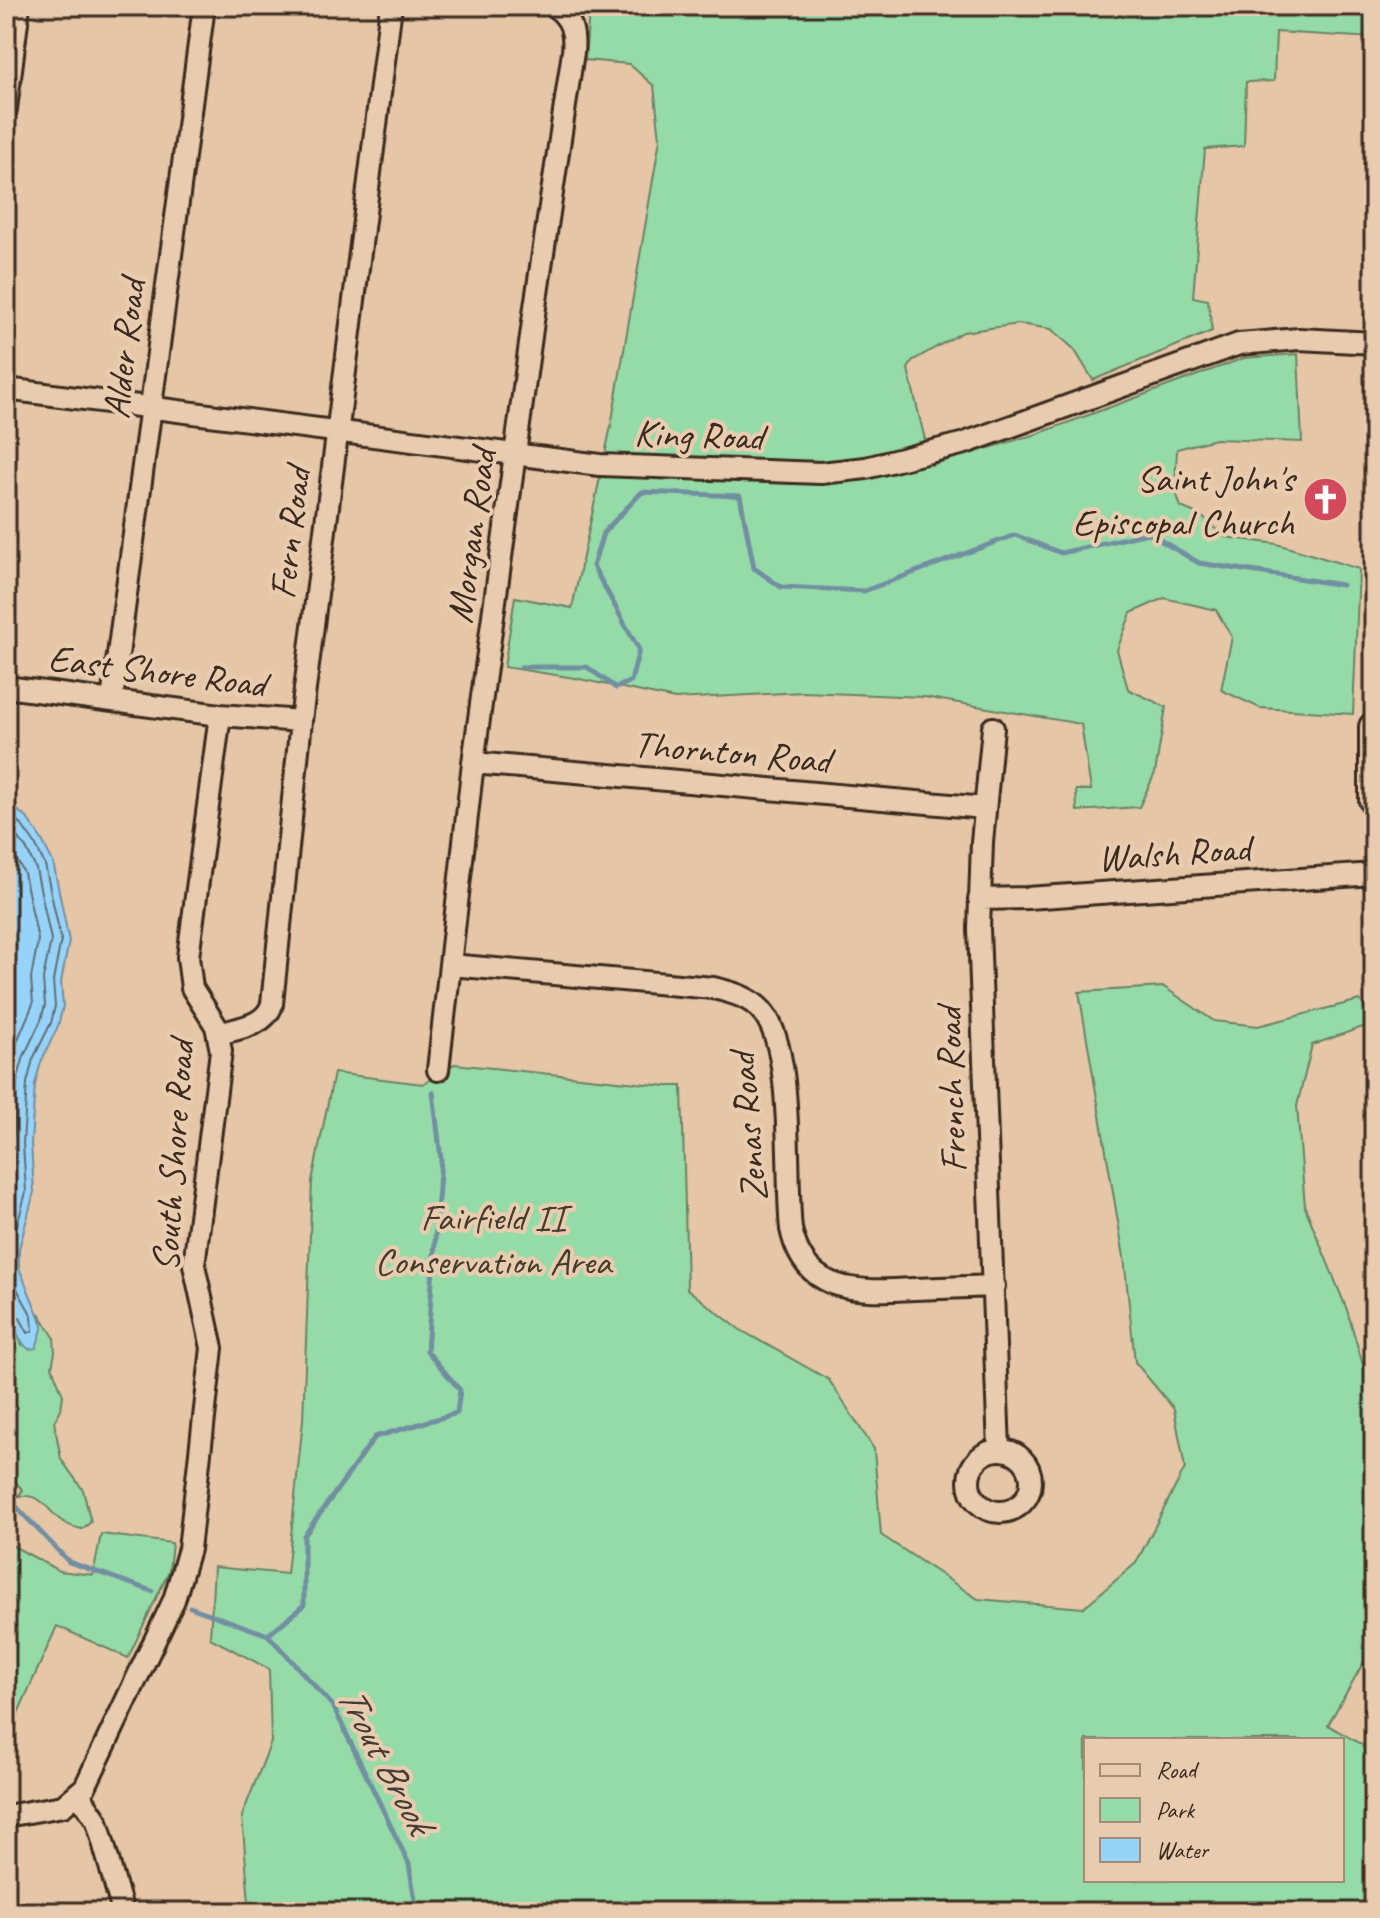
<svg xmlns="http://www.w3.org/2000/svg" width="1380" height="1918" font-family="Caveat,sans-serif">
<rect width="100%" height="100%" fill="#e5c6a7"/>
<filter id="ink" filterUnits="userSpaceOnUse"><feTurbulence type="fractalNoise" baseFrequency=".0125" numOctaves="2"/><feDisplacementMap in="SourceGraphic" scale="16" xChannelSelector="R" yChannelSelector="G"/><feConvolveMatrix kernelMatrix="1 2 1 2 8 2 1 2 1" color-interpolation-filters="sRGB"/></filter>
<g filter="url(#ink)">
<!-- green -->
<path fill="#95dba8" stroke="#688263" stroke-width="2" fill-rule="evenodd" d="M 585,6 L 1374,6 L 1374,38 L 1276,32 L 1274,81 L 1246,82 L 1244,146 L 1205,149 L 1193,297 L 1208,300 L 1212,331 L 1093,380 L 1074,349 L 1051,329 L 1019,324 L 963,332 L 912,361 L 908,369 L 931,465 L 1037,434 L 1244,358 L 1298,354 L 1302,442 L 1215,439 L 1177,449 L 1175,489 L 1181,507 L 1200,515 L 1225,537 L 1277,544 L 1359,569 L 1353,714 L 1260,708 L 1221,690 L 1232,637 L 1216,610 L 1164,598 L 1131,613 L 1117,650 L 1128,689 L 1166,707 L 1155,773 L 1139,807 L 1077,811 L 1076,790 L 1091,790 L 1081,724 L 924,697 L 803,692 L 675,699 L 575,678 L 504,667 L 515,597 L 572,608 L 611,426 L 660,139 L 654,86 L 629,64 L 585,60 L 589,11 Z
M 1164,987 L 1214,1021 L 1258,1026 L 1360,1000 L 1374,1023 L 1312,1045 L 1297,1106 L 1305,1207 L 1347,1310 L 1374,1403 L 1374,1644 L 1328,1725 L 1362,1745 L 1374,1773 L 1374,1912 L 252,1912 L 249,1903 L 242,1816 L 271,1742 L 269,1669 L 210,1638 L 214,1567 L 287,1574 L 303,1420 L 312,1181 L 334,1073 L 423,1084 L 454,1064 L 666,1086 L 682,1086 L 687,1289 L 739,1329 L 829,1380 L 874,1449 L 881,1535 L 978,1599 L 1083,1608 L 1136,1563 L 1185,1468 L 1174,1409 L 1135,1362 L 1124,1257 L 1079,992 ZM 1086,1740 L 1342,1740 L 1342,1880 L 1086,1880 Z
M 39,1313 L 54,1337 L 55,1352 L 52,1367 L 63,1395 L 61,1409 L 54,1422 L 61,1459 L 83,1490 L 91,1522 L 82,1529 C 45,1522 52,1493 18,1496 L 23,1490 L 12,1478 L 6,1480 L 6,1318 L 14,1324 L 22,1345 L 43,1326 Z
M 101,1534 L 172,1543 L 169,1571 L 128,1658 L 57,1626 L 14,1722 L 6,1723 L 6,1542 L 59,1571 L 93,1575 Z"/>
<!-- water -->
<path fill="#97d3f8" stroke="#728fa1" stroke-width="2" d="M 6,801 L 27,818 L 42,840 L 53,862 L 69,941 L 61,982 L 63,1006 L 58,1026 L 41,1062 L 35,1084 L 31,1143 L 34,1192 L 19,1249 L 19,1268 L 43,1326 L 36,1348 L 29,1349 C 17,1342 18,1327 6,1318 Z"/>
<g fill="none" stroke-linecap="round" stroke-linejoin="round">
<!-- shore -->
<path stroke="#606e75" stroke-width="2" d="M 6,811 L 21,824 L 35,844 L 45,865 L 61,940 L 53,981 L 55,1006 L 51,1023 L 33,1059 L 27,1083 L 23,1143 L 26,1192 L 11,1248 L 11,1271 L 17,1289 L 32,1316 L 33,1331 L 28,1333 L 20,1318 L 6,1312
M 6,824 L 26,848 L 36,869 L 51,940 L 43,979 L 45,1005 L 41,1020 L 24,1056 L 17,1081 L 13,1142 L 16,1191 L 6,1226
M 6,840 L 24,873 L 38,940 L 31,978 L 33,1004 L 13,1051 L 6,1076"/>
<!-- stream -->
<path stroke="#728fa1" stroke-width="5" d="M 521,667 L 587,667 L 616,688 L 631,681 L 639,650 L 593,566 L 603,533 L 642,492 L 740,496 L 754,568 L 781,587 L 864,591 L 1015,535 L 1061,553 L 1148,533 L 1199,563 L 1342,585
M 6,1496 L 69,1562 L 152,1591
M 190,1607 L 268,1635 L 333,1706 L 409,1864 L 417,1912
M 268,1635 L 304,1605 L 304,1536 L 375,1437 L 457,1413 L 460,1390 L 427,1351 L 441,1159 L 433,1092"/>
<defs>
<path id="street" d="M 6,109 L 19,6
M 6,389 L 600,465 L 821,473 L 866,468 L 965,443 L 1239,344 L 1299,339 L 1374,343
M 6,687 L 220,715 L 301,721
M 112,700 L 204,6
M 993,728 L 982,842 L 979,929 L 999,1450
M 473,763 L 985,808
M 979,899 L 1027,898 L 1374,874
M 450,965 L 713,988 C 731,992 750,997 762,1011 C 795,1048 785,1176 791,1229 C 805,1295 859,1292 914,1289 C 941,1288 967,1287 994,1286
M 219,1034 C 238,1028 266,1026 272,1004 L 301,721 L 391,6
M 438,1070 L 473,763 L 535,307 L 573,52 C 575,32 571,17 554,6
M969 1481a31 31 0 1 1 62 0a31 31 0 1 1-62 0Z
M 79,1794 L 97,1821 L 123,1912
M 6,1816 L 63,1806 L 85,1787 L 174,1600 L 189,1549 L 212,1348 L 194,1265 L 221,1051 L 216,1026 L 192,988 L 188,957 L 220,715"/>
<path id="secondary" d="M 1374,727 L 1374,800"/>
</defs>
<!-- street casing -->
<use href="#street" stroke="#3b2a1e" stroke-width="26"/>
<!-- secondary casing -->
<use href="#secondary" stroke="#3b2a1e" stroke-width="34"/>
<!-- street -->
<use href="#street" stroke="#e9ccaf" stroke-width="20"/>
<!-- secondary -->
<use href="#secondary" stroke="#e9ccaf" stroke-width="28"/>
</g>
</g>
<!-- icons -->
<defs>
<symbol id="church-disc" viewBox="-11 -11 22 22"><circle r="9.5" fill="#d1495b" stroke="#e9ccaf"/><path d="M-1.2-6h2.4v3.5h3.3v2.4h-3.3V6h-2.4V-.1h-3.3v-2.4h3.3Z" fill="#fff"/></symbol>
</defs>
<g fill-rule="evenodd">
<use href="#church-disc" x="1300" y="474" width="51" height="51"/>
</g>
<g text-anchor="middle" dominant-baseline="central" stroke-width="8" stroke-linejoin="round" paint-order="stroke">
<!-- street labels -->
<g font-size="38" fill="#3b2a1e" stroke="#e9ccaf">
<text transform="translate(124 349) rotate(-83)">Alder Road</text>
<text transform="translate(699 435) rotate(2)">King Road</text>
<text transform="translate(290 533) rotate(-83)">Fern Road</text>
<text transform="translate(471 536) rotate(-82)">Morgan Road</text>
<text transform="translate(157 671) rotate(7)">East Shore Road</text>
<text transform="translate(732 752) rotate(5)">Thornton Road</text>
<text transform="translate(1174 853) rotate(-4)">Walsh Road</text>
<text transform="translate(951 1090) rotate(-92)">French Road</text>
<text transform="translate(748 1127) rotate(-95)">Zenas Road</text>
<text transform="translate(173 1156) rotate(-86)">South Shore Road</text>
</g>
<!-- poi labels -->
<g font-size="38" fill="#3b2a1e" stroke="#e9ccaf" text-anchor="end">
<text x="1294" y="478">Saint John's<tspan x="1294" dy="44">Episcopal Church</tspan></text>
</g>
<!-- park labels -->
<g font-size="38" fill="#443c2c" stroke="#e9ccaf">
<text x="493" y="1217">Fairfield II<tspan x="493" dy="44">Conservation Area</tspan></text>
</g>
<!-- water labels -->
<g font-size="40" font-style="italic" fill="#443b34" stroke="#e9ccaf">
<text transform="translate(385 1759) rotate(62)">Trout Brook</text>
</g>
</g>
<!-- margin -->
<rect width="1380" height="1918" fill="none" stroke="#e9ccaf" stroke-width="32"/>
<rect x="16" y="16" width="1348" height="1886" fill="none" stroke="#3b2a1e" stroke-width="3" filter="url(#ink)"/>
<!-- legend -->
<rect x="1084" y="1738" width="260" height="144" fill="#e9ccaf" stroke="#a38b75" stroke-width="2"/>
<rect x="1100" y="1764" width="40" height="12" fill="#e9ccaf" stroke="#a38b75" stroke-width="2"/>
<text x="1156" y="1778" font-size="24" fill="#3b2a1e">Road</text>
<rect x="1100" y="1798" width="40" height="24" fill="#95dba8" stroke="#a38b75" stroke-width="2"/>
<text x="1156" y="1818" font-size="24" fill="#3b2a1e">Park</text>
<rect x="1100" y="1838" width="40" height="24" fill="#97d3f8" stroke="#a38b75" stroke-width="2"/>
<text x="1156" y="1858" font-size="24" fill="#3b2a1e">Water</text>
</svg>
